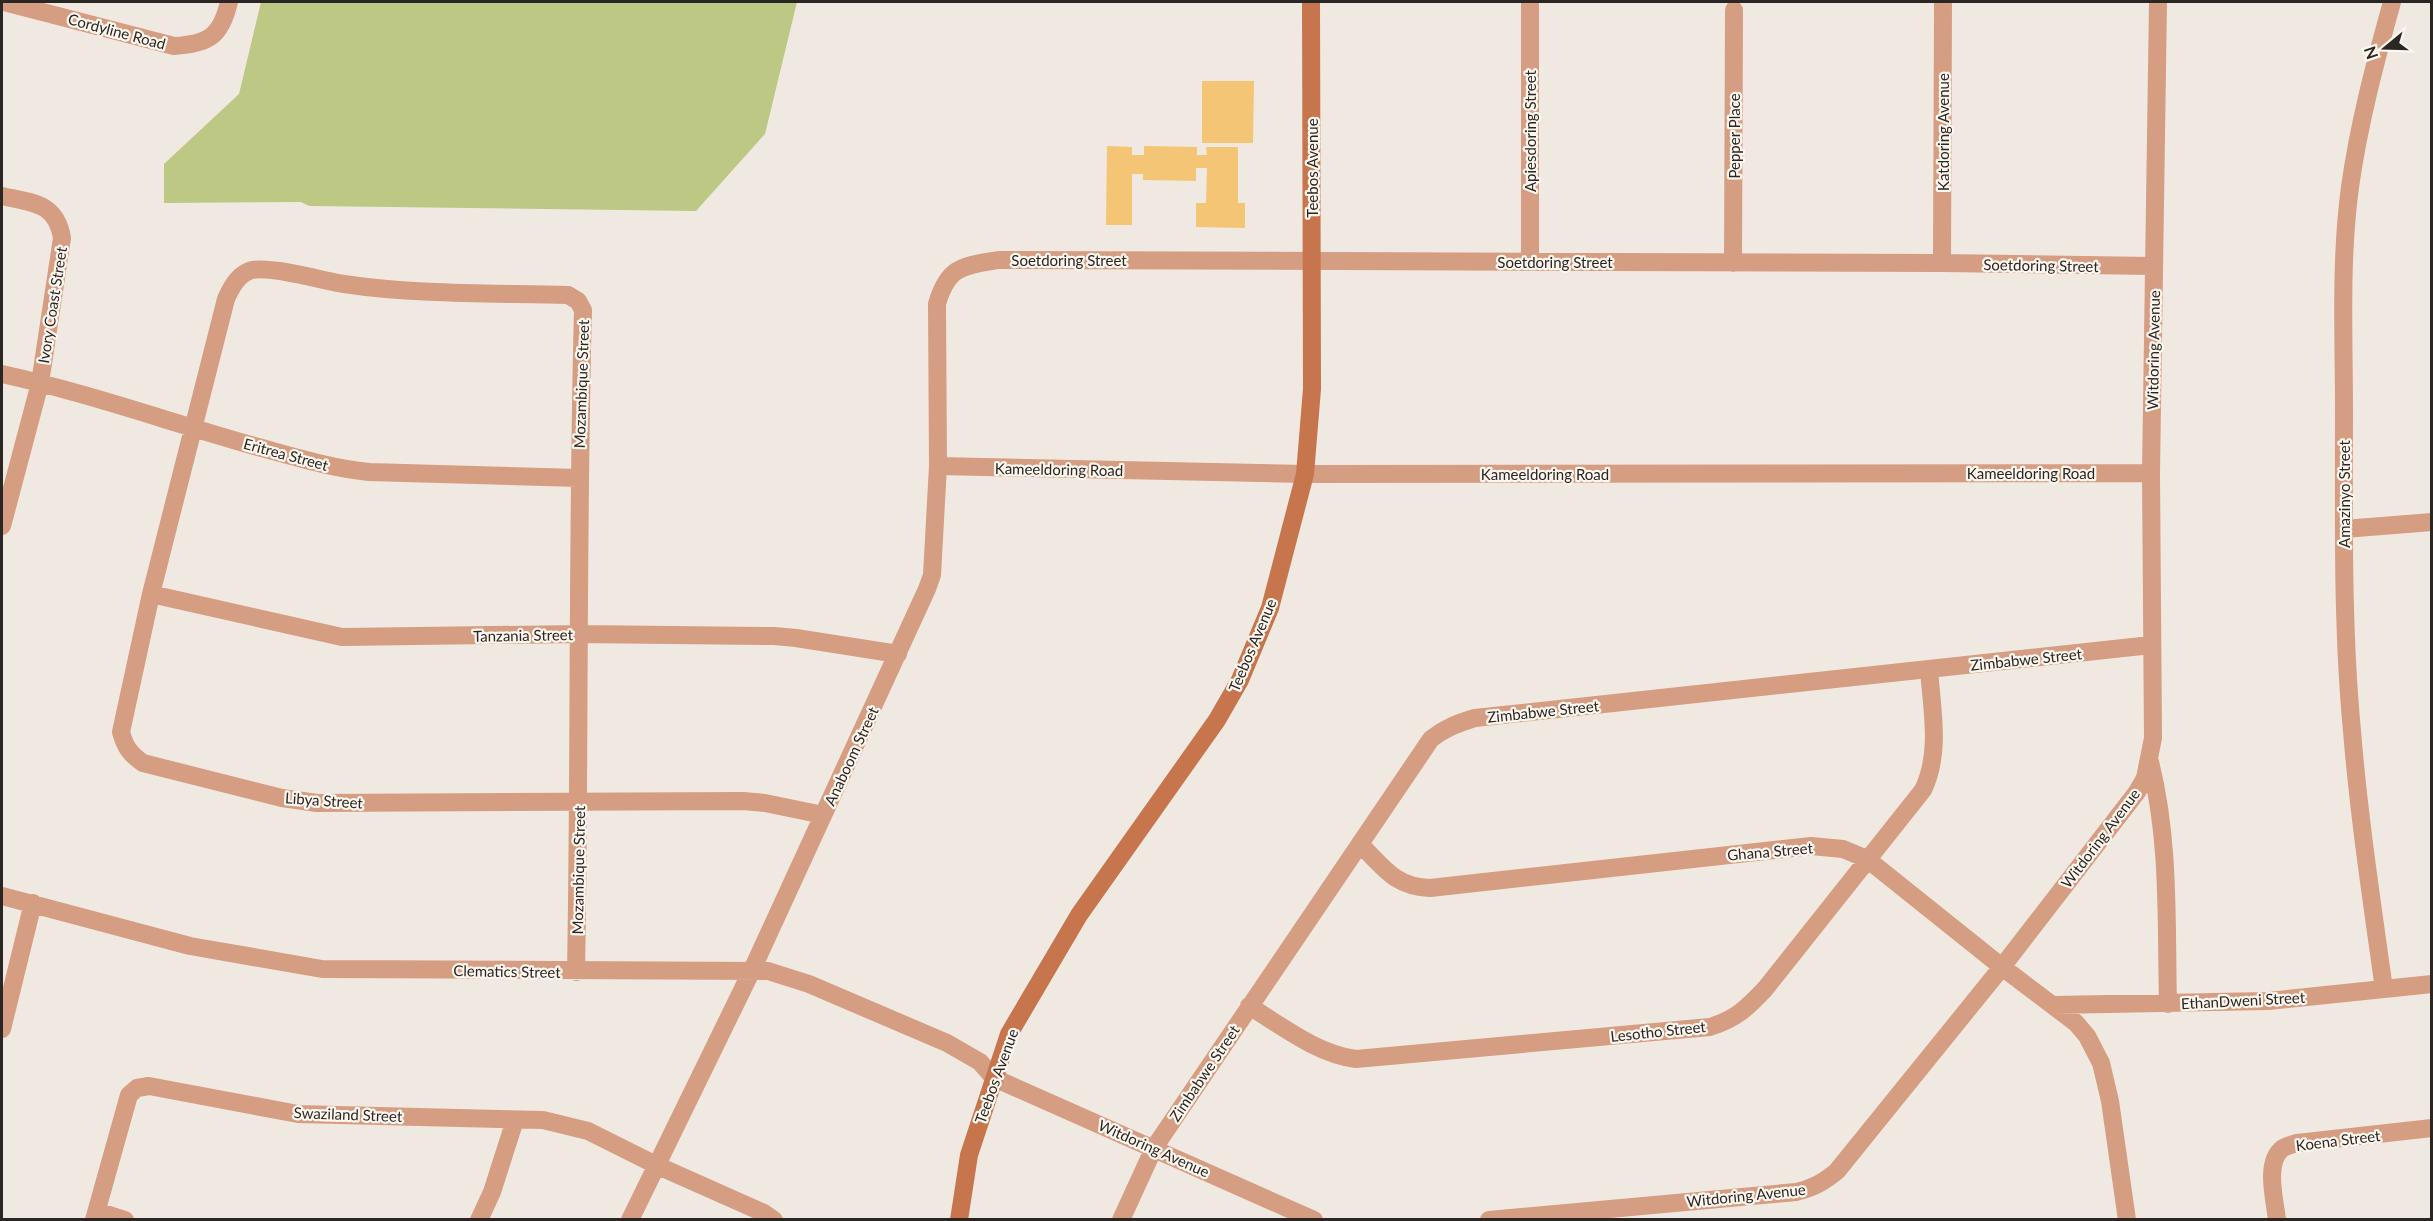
<svg xmlns="http://www.w3.org/2000/svg" width="2433" height="1221" font-family="Lato,sans-serif">
<rect width="100%" height="100%" fill="#f0e9e1"/>
<!-- green -->
<path fill="#bdc885" d="M 261,2 L 797,2 L 765,134 L 696,211 L 309,206 L 301,202 L 164,203 L 164,164 L 239,94 Z"/>
<!-- building -->
<path fill="#f4c575" d="M 1202,81 L 1254,81 L 1253,143 L 1202,143 Z
M 1107,146 L 1132,147 L 1132,155 L 1144,155 L 1144,146 L 1197,147 L 1197,155 L 1207,155 L 1206,147 L 1238,147 L 1238,203 L 1245,203 L 1245,228 L 1196,227 L 1196,203 L 1206,203 L 1207,168 L 1196,168 L 1196,181 L 1143,180 L 1143,174 L 1132,174 L 1132,225 L 1106,225 Z"/>
<g fill="none" stroke-linecap="round" stroke-linejoin="round">
<!-- street -->
<path stroke="#d59d82" stroke-width="18" d="M 4,2 L 174,46 C 209,44 221,36 229,2
M 1530,2 L 1530,261
M 2,196 C 32,203 56,202 62,238 L 40,383 L 2,526
M 1733,263 L 1734,10
M 1942,263 L 1943,2
M 2,374 C 88,393 172,423 258,447 C 295,457 331,468 369,472 L 579,478
M 938,466 L 1305,474 L 2151,473
M 2344,529 L 2432,522
M 151,594 L 342,637 L 579,634 L 774,636 L 796,638 L 898,654
M 2150,762 C 2170,841 2166,923 2168,1004
M 1360,844 C 1383,867 1395,887 1430,888 L 1811,846 L 1843,849 L 1867,859 L 2002,967 L 2076,1023 L 2087,1036 L 2101,1063 L 2110,1101 L 2127,1220
M 2,896 L 190,946 L 322,969 L 768,971 L 809,984 L 947,1043 L 980,1062 L 994,1078 L 1314,1220
M 576,972 C 580,751 577,531 583,310 L 578,301 L 568,295 C 494,293 417,295 344,284 C 323,281 266,264 249,271 C 237,276 231,288 226,299 L 151,594 L 121,732 C 125,747 130,754 143,763 L 282,798 L 317,803 L 743,801 L 765,803 L 823,815
M 2384,989 C 2372,903 2359,817 2352,731 C 2342,625 2344,518 2344,411 C 2344,337 2340,261 2350,187 C 2359,123 2375,63 2392,2
M 2054,1005 L 2268,1001 L 2432,984
M 1249,1006 C 1282,1026 1317,1054 1356,1059 L 1710,1027 C 1736,1019 1747,1008 1765,989 L 1923,790 C 1941,753 1932,710 1929,670
M 2,1029 L 33,903
M 97,1211 L 125,1220
M 94,1220 L 129,1095 L 137,1088 L 149,1086 L 298,1114 L 543,1120 L 588,1131 L 656,1165 L 764,1213 L 774,1220
M 479,1220 L 492,1192 L 515,1120
M 630,1220 L 752,970 L 927,589 L 932,575 L 938,466 L 937,304 C 948,266 963,266 998,260 L 1942,263 L 2153,266
M 1121,1220 L 1154,1148 L 1431,739 C 1445,728 1458,723 1475,718 L 2151,645
M 1489,1220 L 1796,1192 C 1813,1188 1824,1182 1837,1171 L 2002,967 L 2137,792 L 2145,778 L 2153,738 L 2151,473 L 2158,2
M 2277,1220 C 2275,1200 2264,1162 2283,1148 C 2287,1146 2293,1144 2297,1143 L 2432,1128"/>
<!-- secondary -->
<path stroke="#c6754c" stroke-width="18" d="M 959,1220 L 969,1155 L 1009,1034 L 1079,915 L 1217,720 L 1240,680 L 1270,608 L 1305,474 L 1312,389 L 1311,2"/>
</g>
<g text-anchor="middle" dominant-baseline="central" stroke-width="4.5" stroke-linejoin="round" paint-order="stroke">
<!-- street labels -->
<g font-size="15" fill="#292623" stroke="#fdf6ee">
<text transform="translate(117 31) rotate(15)">Cordyline Road</text>
<text transform="translate(1530 131) rotate(-90)">Apiesdoring Street</text>
<text transform="translate(1943 132) rotate(-90)">Katdoring Avenue</text>
<text transform="translate(1734 136) rotate(-90)">Pepper Place</text>
<text transform="translate(1312 168) rotate(-90)">Teebos Avenue</text>
<text x="1069" y="260">Soetdoring Street</text>
<text x="1555" y="262">Soetdoring Street</text>
<text transform="translate(2041 265) rotate(1)">Soetdoring Street</text>
<text transform="translate(52 305) rotate(-81)">Ivory Coast Street</text>
<text transform="translate(2153 350) rotate(-89)">Witdoring Avenue</text>
<text transform="translate(581 384) rotate(-88)">Mozambique Street</text>
<text transform="translate(286 454) rotate(15)">Eritrea Street</text>
<text transform="translate(1059 469) rotate(1)">Kameeldoring Road</text>
<text x="2031" y="473">Kameeldoring Road</text>
<text x="1545" y="474">Kameeldoring Road</text>
<text transform="translate(2344 494) rotate(-90)">Amazinyo Street</text>
<text transform="translate(523 635) rotate(-1)">Tanzania Street</text>
<text transform="translate(1252 645) rotate(-67)">Teebos Avenue</text>
<text transform="translate(2026 659) rotate(-6)">Zimbabwe Street</text>
<text transform="translate(1543 711) rotate(-6)">Zimbabwe Street</text>
<text transform="translate(851 756) rotate(-65)">Anaboom Street</text>
<text transform="translate(324 800) rotate(4)">Libya Street</text>
<text transform="translate(2100 838) rotate(-53)">Witdoring Avenue</text>
<text transform="translate(1770 851) rotate(-5)">Ghana Street</text>
<text transform="translate(578 870) rotate(-89)">Mozambique Street</text>
<text transform="translate(507 971) rotate(1)">Clematics Street</text>
<text transform="translate(2243 1000) rotate(-3)">EthanDweni Street</text>
<text transform="translate(1658 1031) rotate(-6)">Lesotho Street</text>
<text transform="translate(1204 1073) rotate(-56)">Zimbabwe Street</text>
<text transform="translate(996 1076) rotate(-70)">Teebos Avenue</text>
<text transform="translate(348 1114) rotate(2)">Swaziland Street</text>
<text transform="translate(2338 1140) rotate(-7)">Koena Street</text>
<text transform="translate(1154 1148) rotate(24)">Witdoring Avenue</text>
<text transform="translate(1746 1195) rotate(-6)">Witdoring Avenue</text>
</g>
</g>
<!-- border -->
<rect width="2433" height="1221" fill="none" stroke="#292623" stroke-width="6"/>
<!-- north arrow -->
<g transform="translate(2385 48) rotate(251)" stroke="#fdf6ee" stroke-width="4.5" paint-order="stroke">
<path d="M0-4.5L10 22L0 15L-10 22Z" fill="#292623"/>
<text y="-9" font-size="16" font-weight="bold" text-anchor="middle" fill="#292623">N</text>
</g>
</svg>
